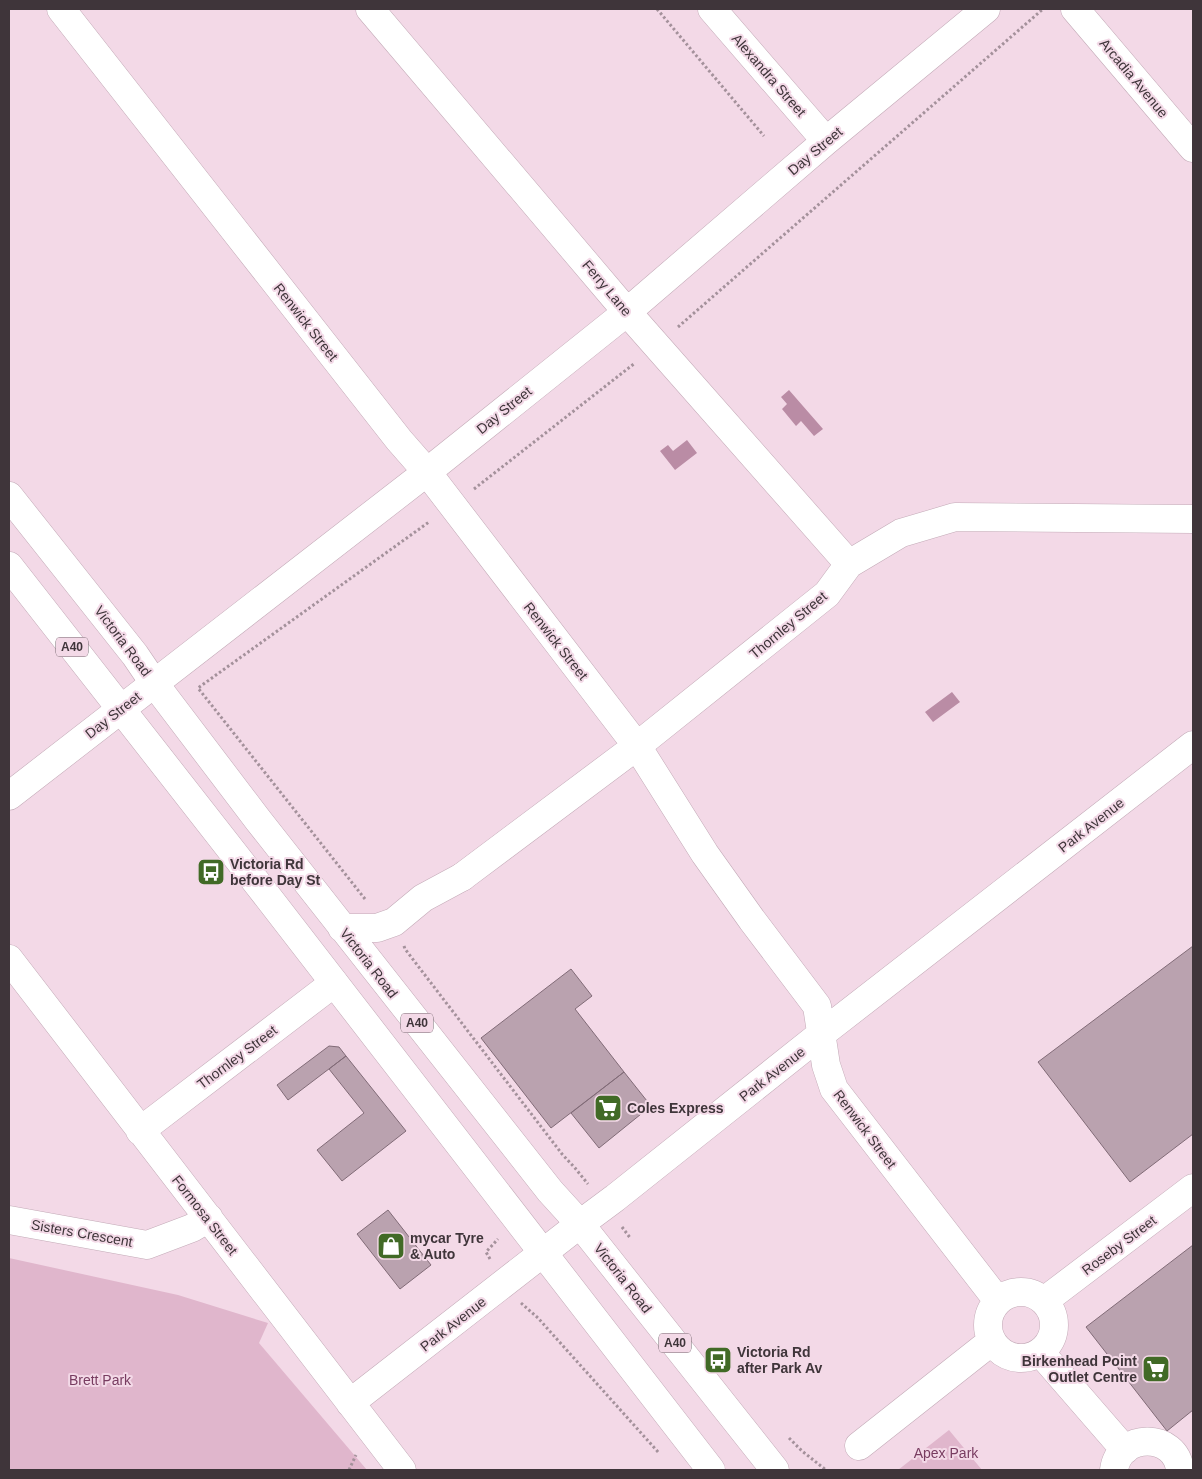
<svg xmlns="http://www.w3.org/2000/svg" width="1202" height="1479" font-family="Helvetica,sans-serif">
<rect width="100%" height="100%" fill="#f3d9e7"/>
<!-- green -->
<path fill="#e0b6cc" d="M 9,1258 L 178,1295 L 268,1323 L 259,1343 L 367,1470 L 9,1470 Z
M 949,1430 L 982,1470 L 898,1470 Z"/>
<!-- water -->
<path fill="#ba8ca5" d="M 789,390 L 823,429 L 814,436 L 801,421 L 796,426 L 782,409 L 787,404 L 781,397 Z
M 687,440 L 697,453 L 675,470 L 660,451 L 668,445 L 673,451 Z
M 952,692 L 960,702 L 933,722 L 925,712 Z"/>
<!-- building -->
<path fill="#baa2af" stroke="#816b77" d="M 1193,946 L 1193,1134 L 1130,1182 L 1038,1062 Z
M 571,969 L 592,996 L 575,1009 L 624,1072 L 551,1128 L 481,1038 Z
M 329,1046 L 339,1047 L 346,1056 L 288,1100 L 277,1085 Z
M 346,1056 L 406,1131 L 342,1181 L 317,1150 L 364,1113 L 329,1069 Z
M 624,1072 L 651,1106 L 599,1148 L 571,1113 Z
M 388,1210 L 431,1265 L 400,1289 L 357,1234 Z
M 1193,1245 L 1193,1410 L 1167,1431 L 1086,1327 Z"/>
<g fill="none" stroke-linecap="round" stroke-linejoin="round">
<defs>
<path id="minor" d="M 61,9 L 399,440 L 427,472 L 637,746 L 705,854 L 752,920 L 817,1006 L 826,1065 L 834,1089 L 998,1301
M 370,9 L 627,312 L 849,564
M 712,9 L 826,141
M 1075,9 L 1193,148
M 9,796 L 427,472 L 627,312 L 826,141 L 986,9
M 462,877 L 637,746 L 827,594 L 849,564 L 901,533 L 955,517 L 1193,519
M 9,959 L 402,1470
M 140,1131 L 334,983
M 9,1220 L 147,1245 L 192,1228 L 209,1218
M988 1325a33 33 0 1 1 66 0a33 33 0 1 1-66 0Z
M 1044,1301 L 1193,1188
M 1040,1352 L 1125,1450
M 350,1403 L 580,1224 L 615,1198 L 820,1035 L 1193,745
M 859,1446 L 992,1341
M 1114,1470 C 1119,1432 1176,1432 1180,1470"/>
<path id="highway" d="M 9,496 L 135,655 L 154,683 L 258,820 L 550,1191 L 580,1224 L 775,1470
M 9,566 L 257,883 L 711,1470
M 342,928 L 377,928 L 394,922 L 423,898 L 462,877"/>
</defs>
<!-- minor casing -->
<use href="#minor" stroke="#c3aab7" stroke-width="29"/>
<!-- highway casing -->
<use href="#highway" stroke="#c3aab7" stroke-width="29"/>
<!-- path -->
<path stroke="#a4919b" stroke-width="3" stroke-dasharray="2.5 2.5" stroke-linecap="butt" d="M 657,9 L 764,136
M 678,327 L 1043,9
M 474,489 L 635,363
M 365,899 L 198,688 L 429,522
M 404,946 L 405,949 L 562,1154 L 575,1168 L 588,1184
M 622,1227 L 631,1239
M 490,1259 L 486,1252 L 498,1239
M 521,1303 L 538,1318 L 659,1453
M 789,1438 L 802,1451 L 826,1470
M 349,1470 L 356,1455"/>
<!-- minor -->
<use href="#minor" stroke="#fff" stroke-width="28"/>
<!-- highway -->
<use href="#highway" stroke="#fff" stroke-width="28"/>
</g>
<!-- icons -->
<defs>
<symbol id="bus-square" viewBox="-11 -11 22 22"><rect x="-9" y="-9" width="18" height="18" rx="4" fill="#416a26" stroke="#f3d9e7"/><path d="M-5-6H5V4H4V6H2V4H-2V6H-4V4H-5ZM-3.5-4V0h7V-4ZM-3.5 1.2v1.5H-2V1.2ZM2 1.2v1.5H3.5V1.2Z" fill="#fff"/></symbol>
<symbol id="supermarket-square" viewBox="-11 -11 22 22"><rect x="-9" y="-9" width="18" height="18" rx="4" fill="#416a26" stroke="#f3d9e7"/><path d="M-6-5.5h2.5l.6 2H6L4.5 2H-2.5L-4.4-4H-6ZM-1.5 3.2a1.3 1.3 0 1 0 .1 0ZM3 3.2a1.3 1.3 0 1 0 .1 0Z" fill="#fff"/></symbol>
<symbol id="shop-square" viewBox="-11 -11 22 22"><rect x="-9" y="-9" width="18" height="18" rx="4" fill="#416a26" stroke="#f3d9e7"/><path d="M-5-2.5h2.3a2.7 3.5 0 0 1 5.4 0H5L5.5 6h-11ZM-1.5-2.5h3a1.5 2.3 0 0 0-3 0Z" fill="#fff"/></symbol>
</defs>
<g fill-rule="evenodd">
<use href="#bus-square" x="195" y="856" width="32" height="32"/>
<use href="#supermarket-square" x="592" y="1092" width="32" height="32"/>
<use href="#shop-square" x="375" y="1230" width="32" height="32"/>
<use href="#bus-square" x="702" y="1344" width="32" height="32"/>
<use href="#supermarket-square" x="1140" y="1353" width="32" height="32"/>
</g>
<g text-anchor="middle" dominant-baseline="central" stroke-width="4" stroke-linejoin="round" paint-order="stroke">
<!-- shield labels -->
<g fill="#f3d9e7" stroke="#75666e" stroke-width="1">
<rect x="56" y="637.5" width="32" height="19" rx="4"/>
<rect x="401" y="1013.5" width="32" height="19" rx="4"/>
<rect x="659" y="1333.5" width="32" height="19" rx="4"/>
</g>
<g font-size="12" font-weight="bold" fill="#3f353a">
<text x="72" y="647">A40</text>
<text x="417" y="1023">A40</text>
<text x="675" y="1343">A40</text>
</g>
<!-- street labels -->
<g font-size="14" fill="#3f353a" stroke="#f3d9e7">
<text transform="translate(769 75) rotate(49)">Alexandra Street</text>
<text transform="translate(1134 78) rotate(50)">Arcadia Avenue</text>
<text transform="translate(815 151) rotate(-40)">Day Street</text>
<text transform="translate(607 288) rotate(50)">Ferry Lane</text>
<text transform="translate(306 322) rotate(52)">Renwick Street</text>
<text transform="translate(504 410) rotate(-39)">Day Street</text>
<text transform="translate(788 625) rotate(-40)">Thornley Street</text>
<text transform="translate(123 641) rotate(53)">Victoria Road</text>
<text transform="translate(556 641) rotate(52)">Renwick Street</text>
<text transform="translate(113 715) rotate(-38)">Day Street</text>
<text transform="translate(1091 825) rotate(-38)">Park Avenue</text>
<text transform="translate(369 963) rotate(52)">Victoria Road</text>
<text transform="translate(237 1057) rotate(-37)">Thornley Street</text>
<text transform="translate(772 1074) rotate(-38)">Park Avenue</text>
<text transform="translate(865 1129) rotate(53)">Renwick Street</text>
<text transform="translate(205 1215) rotate(52)">Formosa Street</text>
<text transform="translate(82 1233) rotate(10)">Sisters Crescent</text>
<text transform="translate(1119 1245) rotate(-37)">Roseby Street</text>
<text transform="translate(623 1278) rotate(52)">Victoria Road</text>
<text transform="translate(453 1324) rotate(-38)">Park Avenue</text>
</g>
<!-- poi labels -->
<g font-size="14" font-weight="bold" fill="#3f353a" stroke="#f3d9e7" text-anchor="start">
<text x="230" y="864">Victoria Rd<tspan x="230" dy="16">before Day St</tspan></text>
<text x="627" y="1108">Coles Express</text>
<text x="410" y="1238">mycar Tyre<tspan x="410" dy="16">&amp; Auto</tspan></text>
<text x="737" y="1352">Victoria Rd<tspan x="737" dy="16">after Park Av</tspan></text>
<text x="1137" y="1361" text-anchor="end">Birkenhead Point<tspan x="1137" dy="16">Outlet Centre</tspan></text>
</g>
<!-- park labels -->
<g font-size="14" fill="#783c60" stroke="#f3d9e7">
<text x="100" y="1380">Brett Park</text>
<text x="946" y="1453">Apex Park</text>
</g>
</g>
<!-- border -->
<rect width="1202" height="1479" fill="none" stroke="#3f353a" stroke-width="20"/>
</svg>
